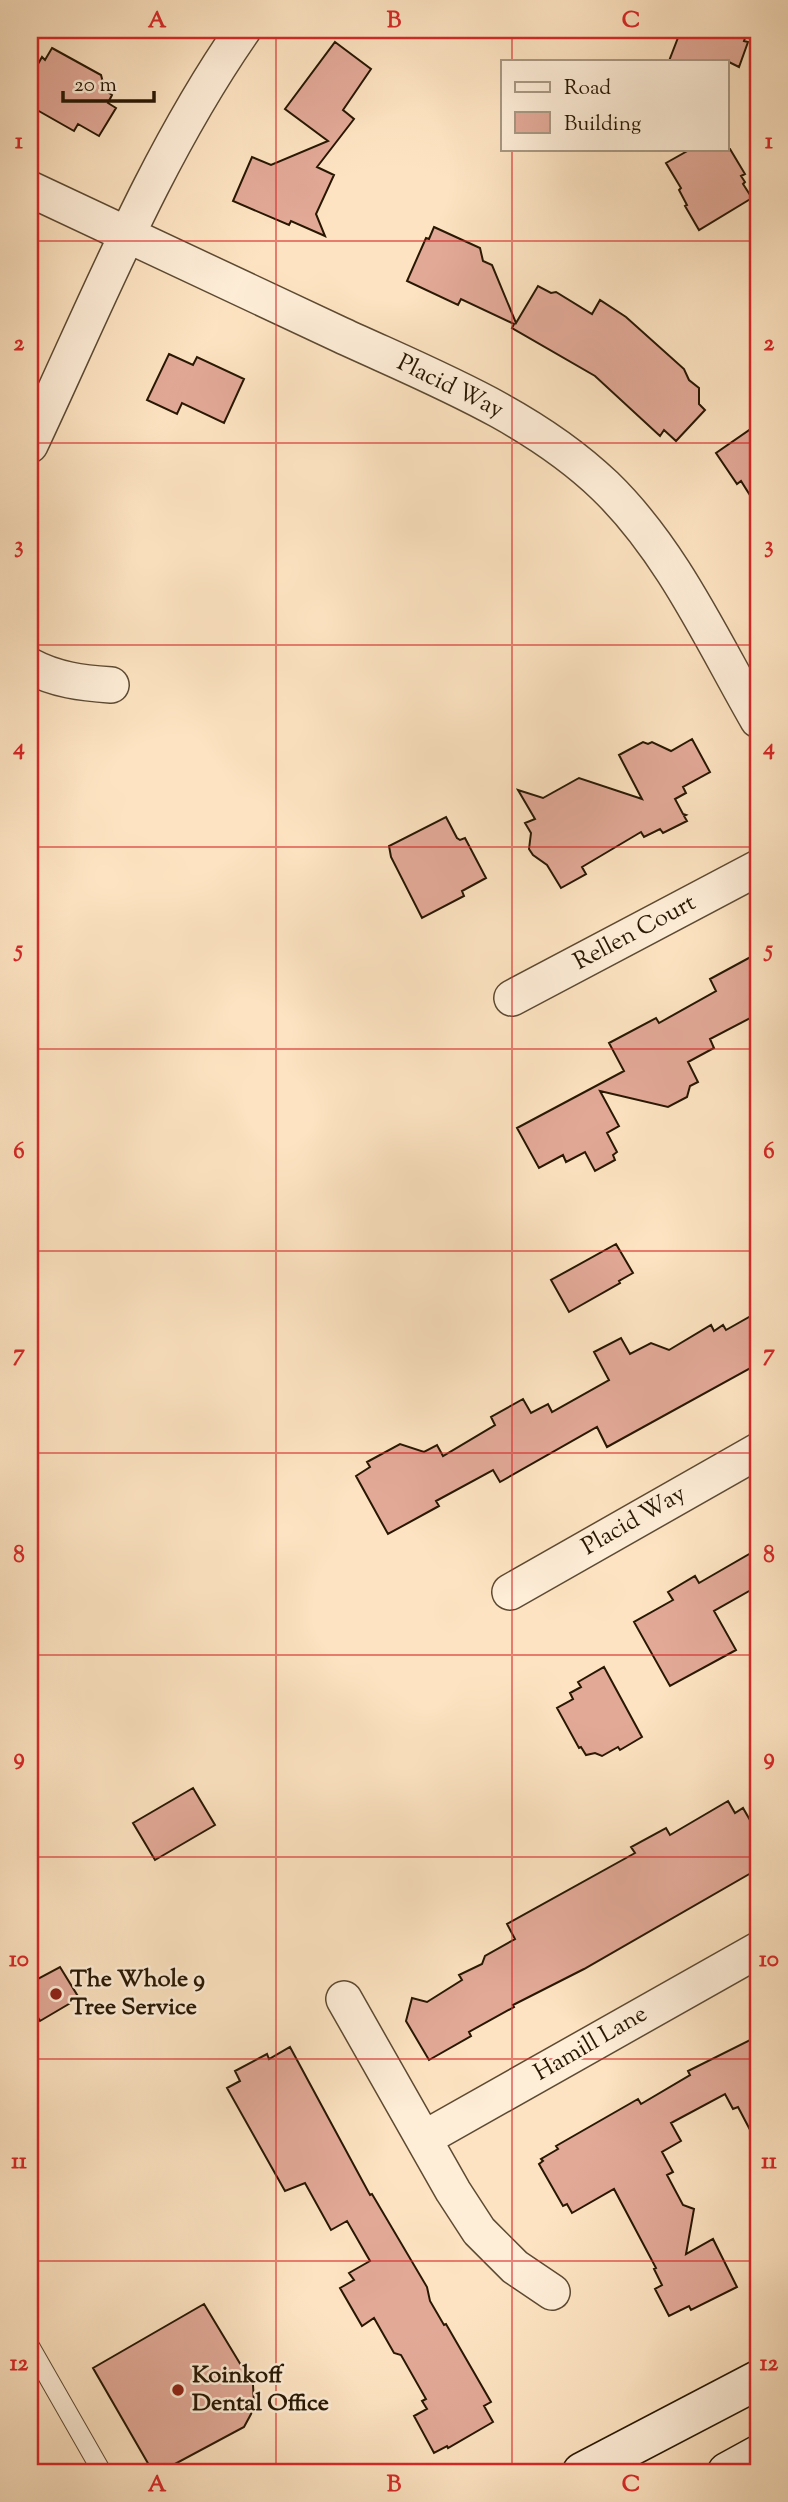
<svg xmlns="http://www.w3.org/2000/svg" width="788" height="2502" font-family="'Sorts Mill Goudy',serif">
<rect width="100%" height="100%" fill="#fde3c1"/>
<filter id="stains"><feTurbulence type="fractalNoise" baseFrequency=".00286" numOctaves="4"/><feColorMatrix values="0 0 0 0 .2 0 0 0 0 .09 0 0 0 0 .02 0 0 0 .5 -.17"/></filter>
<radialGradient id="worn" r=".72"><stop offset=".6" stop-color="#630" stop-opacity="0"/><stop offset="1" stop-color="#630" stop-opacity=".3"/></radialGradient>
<!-- building -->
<path fill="#e2a997" stroke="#281703" stroke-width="2" d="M 681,30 L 748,30 L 744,41 L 748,42 L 739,67 L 727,61 L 669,61 Z
M 335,42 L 371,69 L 343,110 L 354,119 L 317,167 L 334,175 L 316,214 L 325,236 L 291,221 L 289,225 L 233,201 L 252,157 L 271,165 L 328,141 L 285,109 Z
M 52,48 L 101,75 L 105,90 L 112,95 L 108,103 L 116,108 L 99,136 L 78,124 L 74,131 L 30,106 L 30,78 L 42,57 L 45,60 Z
M 691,149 L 730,149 L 745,174 L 741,176 L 745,182 L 743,184 L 752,198 L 699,230 L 685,206 L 687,205 L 679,190 L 681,188 L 666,163 Z
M 434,227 L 480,248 L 483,261 L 492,265 L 516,323 L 538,286 L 551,293 L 556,292 L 592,314 L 600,300 L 626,317 L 684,369 L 689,380 L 699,388 L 699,404 L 705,410 L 676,441 L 664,430 L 660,436 L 595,376 L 512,328 L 514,324 L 461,299 L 458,305 L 407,281 L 426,238 L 429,239 Z
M 169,354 L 193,365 L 197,357 L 244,379 L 224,423 L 182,403 L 177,414 L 147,400 Z
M 758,424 L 758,508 L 741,481 L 737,484 L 716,453 Z
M 692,739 L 710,772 L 683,787 L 686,793 L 675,799 L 683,814 L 686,815 L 684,816 L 687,821 L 663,833 L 660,829 L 644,837 L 641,832 L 582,867 L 586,874 L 561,888 L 547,865 L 533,855 L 529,849 L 531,833 L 525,823 L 535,819 L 518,790 L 543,798 L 579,778 L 642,799 L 619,755 L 643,742 L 648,744 L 652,742 L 671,751 Z
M 446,817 L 457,838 L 460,840 L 465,838 L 486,878 L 462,891 L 464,896 L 422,918 L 391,857 L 389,846 Z
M 758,953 L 758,1014 L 710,1039 L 714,1048 L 688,1062 L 698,1082 L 690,1086 L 687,1097 L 668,1107 L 600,1091 L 619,1126 L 607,1133 L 617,1152 L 613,1155 L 615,1160 L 595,1171 L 585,1152 L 566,1162 L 563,1155 L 539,1168 L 517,1128 L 624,1071 L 609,1043 L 656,1018 L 659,1023 L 716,991 L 710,979 Z
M 616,1244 L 633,1273 L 619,1281 L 620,1283 L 569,1312 L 551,1280 Z
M 758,1312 L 758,1364 L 607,1447 L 597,1427 L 500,1482 L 493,1470 L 436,1501 L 439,1506 L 388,1534 L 356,1476 L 370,1467 L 367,1462 L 400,1444 L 424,1452 L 437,1445 L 443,1456 L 495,1425 L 491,1417 L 523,1399 L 531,1413 L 548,1404 L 552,1412 L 609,1380 L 594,1352 L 621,1338 L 630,1354 L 651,1343 L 669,1350 L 711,1325 L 714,1331 L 723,1325 L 726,1330 Z
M 758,1549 L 758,1586 L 714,1611 L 736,1650 L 670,1686 L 634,1622 L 673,1600 L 668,1592 L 695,1576 L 699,1583 Z
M 604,1667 L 642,1737 L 620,1750 L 618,1747 L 602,1756 L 595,1753 L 586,1755 L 581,1747 L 579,1748 L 557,1708 L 573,1699 L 570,1693 L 581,1687 L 578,1682 Z
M 193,1788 L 215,1825 L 155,1860 L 133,1823 Z
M 728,1801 L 735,1813 L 743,1808 L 758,1834 L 758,1869 L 584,1969 L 513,2005 L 514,2007 L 469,2032 L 471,2036 L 429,2060 L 406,2021 L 412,1998 L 427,2002 L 462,1980 L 459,1975 L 482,1964 L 485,1956 L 515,1939 L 507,1924 L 635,1853 L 631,1847 L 666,1828 L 670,1835 Z
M 60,1967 L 79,1998 L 40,2021 L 30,2004 L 30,1983 Z
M 758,2036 L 758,2145 L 738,2107 L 733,2109 L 725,2094 L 671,2123 L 681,2141 L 662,2152 L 673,2172 L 667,2175 L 683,2205 L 694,2209 L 686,2254 L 713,2239 L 737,2287 L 691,2310 L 689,2306 L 669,2316 L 655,2289 L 662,2285 L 654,2269 L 656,2268 L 614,2189 L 572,2213 L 567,2204 L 563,2206 L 539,2164 L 543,2161 L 541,2159 L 558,2149 L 556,2146 L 638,2099 L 641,2104 L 690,2075 L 688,2071 Z
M 290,2047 L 370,2195 L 372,2194 L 427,2287 L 430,2301 L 444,2325 L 446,2324 L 491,2402 L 484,2406 L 493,2422 L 448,2448 L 447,2446 L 434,2453 L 414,2416 L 427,2409 L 422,2401 L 426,2399 L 401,2355 L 394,2353 L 374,2318 L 362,2326 L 340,2288 L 354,2280 L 349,2273 L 370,2261 L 347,2221 L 331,2230 L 305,2183 L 285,2191 L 227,2088 L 240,2081 L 235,2071 L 267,2054 L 269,2059 Z
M 204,2304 L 253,2385 L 254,2404 L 251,2414 L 244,2427 L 160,2472 L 153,2472 L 93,2368 Z"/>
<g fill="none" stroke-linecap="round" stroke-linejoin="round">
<defs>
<path id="lane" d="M 30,2346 L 102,2472"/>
<path id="street" d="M 30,189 C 133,238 237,286 341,335 C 432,377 531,415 605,486 C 672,551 712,640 758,720
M 30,445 C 96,305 154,158 243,30
M 30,666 C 56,680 82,683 111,685
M 512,998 L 758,868
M 510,1592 L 758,1451
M 344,1999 L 453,2191 L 479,2231 L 515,2267 L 552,2292
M 425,2138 L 758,1950"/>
<path id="secondary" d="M 582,2472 L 758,2380
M 727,2472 L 758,2455"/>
</defs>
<!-- lane casing -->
<use href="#lane" stroke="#5d4a32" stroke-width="20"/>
<!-- street casing -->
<use href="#street" stroke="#5d4a32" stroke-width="38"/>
<!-- secondary casing -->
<use href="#secondary" stroke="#281703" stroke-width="41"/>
<!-- lane -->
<use href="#lane" stroke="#feedd7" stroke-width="18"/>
<!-- street -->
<use href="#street" stroke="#feedd7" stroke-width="35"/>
<!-- secondary -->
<use href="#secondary" stroke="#feedd7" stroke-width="38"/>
</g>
<!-- grid -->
<path fill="none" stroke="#d62828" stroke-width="2" stroke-opacity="0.55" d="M 276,30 L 276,2472M 512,30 L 512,61M 512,149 L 512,2472M 30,241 L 758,241M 30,443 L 758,443M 30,645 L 758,645M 30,847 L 758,847M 30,1049 L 758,1049M 30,1251 L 758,1251M 30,1453 L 758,1453M 30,1655 L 758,1655M 30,1857 L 758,1857M 30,2059 L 758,2059M 30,2261 L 758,2261"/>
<!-- markers -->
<g fill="#8f2418" stroke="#feedd7" stroke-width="2.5">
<circle cx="56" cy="1994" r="7"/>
<circle cx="178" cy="2390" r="7"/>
</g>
<g text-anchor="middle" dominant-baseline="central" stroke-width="5" stroke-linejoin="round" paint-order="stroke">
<!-- street labels -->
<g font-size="24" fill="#281703" stroke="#feedd7">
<text transform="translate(450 387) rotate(26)">Placid Way</text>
<text transform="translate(635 933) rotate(-28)">Rellen Court</text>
<text transform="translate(634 1521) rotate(-30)">Placid Way</text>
<text transform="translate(591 2044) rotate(-30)">Hamill Lane</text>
</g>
<!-- poi labels -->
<g font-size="24" font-weight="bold" fill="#281703" stroke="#feedd7" text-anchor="start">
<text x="70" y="1980">The Whole 9<tspan x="70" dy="28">Tree Service</tspan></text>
<text x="192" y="2376">Koinkoff<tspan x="192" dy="28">Dental Office</tspan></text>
</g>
</g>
<!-- margin -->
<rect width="788" height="2502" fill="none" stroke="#fde3c1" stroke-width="77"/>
<!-- legend -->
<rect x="501" y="60" width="228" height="91" fill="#feedd7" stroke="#a89782" stroke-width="2"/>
<rect x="515" y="82" width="35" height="10" fill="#feedd7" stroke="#a89782" stroke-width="2"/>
<text x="564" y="94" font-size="21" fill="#281703">Road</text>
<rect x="515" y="112" width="35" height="21" fill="#e2a997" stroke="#a89782" stroke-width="2"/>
<text x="564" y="130" font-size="21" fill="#281703">Building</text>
<!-- scale -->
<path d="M63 91v10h91v-10" fill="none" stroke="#281703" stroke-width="3.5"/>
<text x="74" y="91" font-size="21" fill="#281703" stroke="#feedd7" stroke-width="5" paint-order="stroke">20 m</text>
<rect x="38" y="38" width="712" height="2426" fill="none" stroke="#d62828" stroke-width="2.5"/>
<g font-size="23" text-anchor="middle" font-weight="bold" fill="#d62828">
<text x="157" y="27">A</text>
<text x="394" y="27">B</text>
<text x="631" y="27">C</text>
<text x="19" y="148">1</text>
<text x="769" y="148">1</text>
<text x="19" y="350">2</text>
<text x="769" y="350">2</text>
<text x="19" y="552">3</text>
<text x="769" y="552">3</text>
<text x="19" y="754">4</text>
<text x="769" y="754">4</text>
<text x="19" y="956">5</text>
<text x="769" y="956">5</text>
<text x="19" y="1158">6</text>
<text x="769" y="1158">6</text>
<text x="19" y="1360">7</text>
<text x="769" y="1360">7</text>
<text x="19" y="1562">8</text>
<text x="769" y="1562">8</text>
<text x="19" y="1764">9</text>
<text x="769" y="1764">9</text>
<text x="19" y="1966">10</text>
<text x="769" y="1966">10</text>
<text x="19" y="2168">11</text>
<text x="769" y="2168">11</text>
<text x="19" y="2370">12</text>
<text x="769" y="2370">12</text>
<text x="157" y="2491">A</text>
<text x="394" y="2491">B</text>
<text x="631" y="2491">C</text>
</g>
<rect width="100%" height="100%" filter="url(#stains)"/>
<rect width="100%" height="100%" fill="url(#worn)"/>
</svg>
